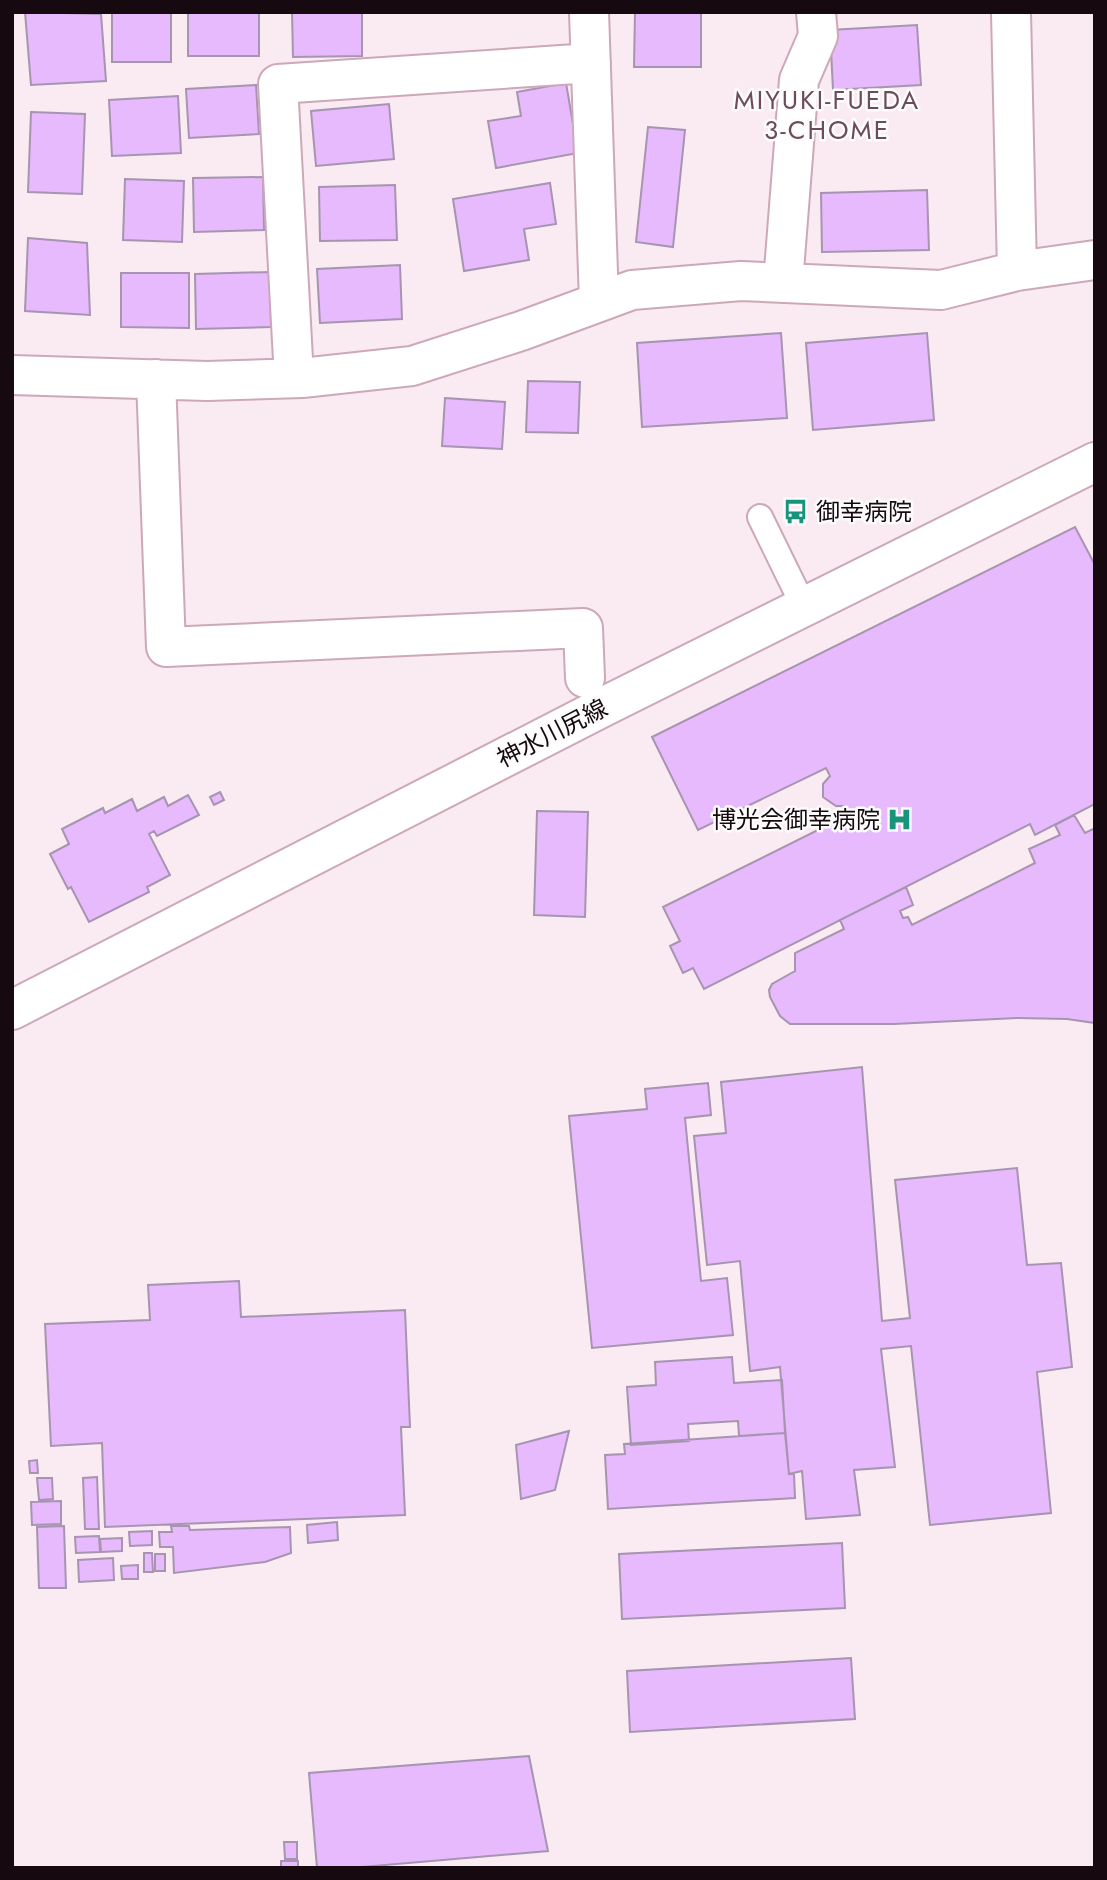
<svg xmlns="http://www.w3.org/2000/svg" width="1107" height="1880" font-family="Jost,'Noto Sans JP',sans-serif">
<rect width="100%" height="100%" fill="#faeaf1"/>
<!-- building -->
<path fill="#e6bafc" stroke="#a794b1" stroke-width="2" d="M 25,12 L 101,14 L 106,81 L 31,85 Z
M 112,12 L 171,12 L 171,62 L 112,62 Z
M 188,12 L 259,12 L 259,56 L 188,56 Z
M 292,12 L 362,12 L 362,56 L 293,57 Z
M 635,12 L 701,12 L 701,67 L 634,67 Z
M 917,25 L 921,85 L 833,90 L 830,30 Z
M 566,83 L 578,153 L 496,168 L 488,121 L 521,116 L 517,92 Z
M 256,85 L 259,134 L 189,138 L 186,89 Z
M 178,96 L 181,153 L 112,156 L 109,100 Z
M 389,104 L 394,159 L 316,166 L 311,111 Z
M 31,112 L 85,114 L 82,194 L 28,192 Z
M 648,127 L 685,130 L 673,247 L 636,242 Z
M 263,177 L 264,230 L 194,232 L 193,178 Z
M 125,179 L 184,181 L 182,242 L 123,240 Z
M 550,183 L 556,224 L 524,229 L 529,260 L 464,271 L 453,199 Z
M 395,185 L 397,240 L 320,241 L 319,187 Z
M 927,190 L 929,250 L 822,252 L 821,193 Z
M 28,238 L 87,243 L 90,315 L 25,311 Z
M 400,265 L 402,319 L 320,323 L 317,269 Z
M 270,272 L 271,327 L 196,329 L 195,274 Z
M 121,273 L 189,273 L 189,328 L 121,327 Z
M 781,333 L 787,418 L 642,427 L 637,343 Z
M 927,333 L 934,420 L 813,430 L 806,343 Z
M 528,381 L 580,382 L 578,433 L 526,432 Z
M 445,398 L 505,402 L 502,449 L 442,446 Z
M 1075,527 L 1095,565 L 1095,804 L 1035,835 L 1030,824 L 704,989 L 693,968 L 683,973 L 670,946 L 680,941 L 663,907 L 848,815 L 844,806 L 836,806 L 823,797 L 823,784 L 830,776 L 826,768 L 698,830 L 652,737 Z
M 220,792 L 224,800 L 214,805 L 210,797 Z
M 188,795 L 199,815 L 157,836 L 154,831 L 149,834 L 170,875 L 147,887 L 149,892 L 89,922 L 71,887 L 68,889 L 50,854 L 69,844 L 62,829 L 103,808 L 105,813 L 132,799 L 137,811 L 164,797 L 168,806 Z
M 537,811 L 588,812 L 585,917 L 534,915 Z
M 1074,815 L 1085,833 L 1095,828 L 1095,1023 L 1067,1019 L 1017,1018 L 894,1024 L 790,1024 L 780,1016 L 770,997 L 769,990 L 772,984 L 795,971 L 795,953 L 844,929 L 840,920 L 906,887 L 913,905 L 900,911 L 903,918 L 908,917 L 912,925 L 1035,863 L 1029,849 L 1060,835 L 1055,825 Z
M 862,1067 L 882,1321 L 910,1318 L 895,1180 L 1017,1168 L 1027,1265 L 1061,1263 L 1072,1367 L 1037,1372 L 1051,1513 L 930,1525 L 911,1346 L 881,1349 L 895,1467 L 854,1470 L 860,1515 L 806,1519 L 802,1471 L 789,1474 L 780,1367 L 750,1371 L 740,1261 L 707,1265 L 694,1136 L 726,1133 L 721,1082 Z
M 708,1083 L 711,1115 L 685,1118 L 701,1281 L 727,1278 L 733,1335 L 592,1348 L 569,1116 L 647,1109 L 645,1089 Z
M 239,1281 L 241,1317 L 405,1310 L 410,1427 L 401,1427 L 405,1515 L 105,1527 L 102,1443 L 51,1446 L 45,1324 L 150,1320 L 148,1285 Z
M 732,1357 L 734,1383 L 782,1380 L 785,1433 L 739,1436 L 738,1421 L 688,1424 L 689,1441 L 631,1445 L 627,1387 L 656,1385 L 655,1362 Z
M 569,1431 L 555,1490 L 521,1499 L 516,1445 Z
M 785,1433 L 789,1474 L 794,1474 L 795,1498 L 608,1509 L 605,1455 L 625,1454 L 624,1444 Z
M 37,1460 L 38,1473 L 30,1473 L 29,1461 Z
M 97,1477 L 99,1529 L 85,1529 L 83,1478 Z
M 37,1478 L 52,1478 L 53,1499 L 39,1500 Z
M 61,1501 L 61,1524 L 32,1525 L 31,1502 Z
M 337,1522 L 338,1540 L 308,1543 L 307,1525 Z
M 64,1526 L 66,1588 L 39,1588 L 37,1527 Z
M 171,1526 L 189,1526 L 190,1530 L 290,1527 L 291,1553 L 265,1562 L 174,1573 L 173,1547 L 160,1547 L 159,1532 L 172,1532 Z
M 152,1531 L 152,1545 L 130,1546 L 129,1532 Z
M 99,1536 L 100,1552 L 76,1553 L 75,1537 Z
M 122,1538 L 122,1551 L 101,1552 L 100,1539 Z
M 842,1543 L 845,1608 L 622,1619 L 619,1554 Z
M 144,1553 L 152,1553 L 153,1572 L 144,1572 Z
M 155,1554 L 165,1554 L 165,1571 L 155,1571 Z
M 113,1558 L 114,1580 L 79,1582 L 78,1560 Z
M 138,1565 L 138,1579 L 122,1579 L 121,1566 Z
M 851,1658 L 855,1719 L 630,1732 L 627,1671 Z
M 529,1756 L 548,1851 L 350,1868 L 317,1868 L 309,1773 Z
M 284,1842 L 297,1842 L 297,1859 L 285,1859 Z
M 281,1861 L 298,1861 L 298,1868 L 281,1868 Z"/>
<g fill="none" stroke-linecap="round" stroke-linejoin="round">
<defs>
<path id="service" d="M 760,517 L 804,607"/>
<path id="minor" d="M 589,12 L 599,302
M 1011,12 L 1017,271
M 783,283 L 799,80 L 818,36 L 816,12
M 12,375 L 207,381 L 302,378 L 412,366 L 521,331 L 632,290 L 741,281 L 941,290 L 1017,271 L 1095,260
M 294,378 L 278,84 L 591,63
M 156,379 L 166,647 L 583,628 L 585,678"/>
<path id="secondary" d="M 12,1010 L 605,706 L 1095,462"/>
</defs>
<!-- service casing -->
<use href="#service" stroke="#cda8b9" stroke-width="28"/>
<!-- minor casing -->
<use href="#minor" stroke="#cda8b9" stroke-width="42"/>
<!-- secondary casing -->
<use href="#secondary" stroke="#cda8b9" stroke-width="42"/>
<!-- service -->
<use href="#service" stroke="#fff" stroke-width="24"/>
<!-- minor -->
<use href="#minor" stroke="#fff" stroke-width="38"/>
<!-- secondary -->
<use href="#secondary" stroke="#fff" stroke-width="38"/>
</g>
<!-- icons -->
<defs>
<symbol id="bus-bare" viewBox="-9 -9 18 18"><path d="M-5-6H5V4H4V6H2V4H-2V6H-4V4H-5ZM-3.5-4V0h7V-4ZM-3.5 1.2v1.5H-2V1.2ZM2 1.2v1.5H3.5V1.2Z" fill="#18947c" stroke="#fcfcfc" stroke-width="2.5" paint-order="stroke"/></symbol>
<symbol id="hospital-bare" viewBox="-9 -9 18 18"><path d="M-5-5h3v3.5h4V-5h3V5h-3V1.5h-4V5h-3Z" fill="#18947c" stroke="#fcfcfc" stroke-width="2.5" paint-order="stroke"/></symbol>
</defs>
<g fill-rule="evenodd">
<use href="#bus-bare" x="778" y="494" width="35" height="35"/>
<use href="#hospital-bare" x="882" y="802" width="35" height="35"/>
</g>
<g text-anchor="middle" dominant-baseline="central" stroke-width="5" stroke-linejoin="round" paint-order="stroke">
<!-- poi labels -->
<g font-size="24" fill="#160a10" stroke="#fcfcfc" text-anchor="start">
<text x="816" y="511">御幸病院</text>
<text x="880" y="819" text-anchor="end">博光会御幸病院</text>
</g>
<!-- street labels -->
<g font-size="24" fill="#160a10" stroke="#fcfcfc">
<text transform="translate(552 733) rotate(-27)">神水川尻線</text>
</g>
<!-- neighbourhood labels -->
<g font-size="26" letter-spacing="2" fill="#6c4c5b" stroke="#fcfcfc">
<text x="827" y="100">MIYUKI-FUEDA<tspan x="827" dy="30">3-CHOME</tspan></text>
</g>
</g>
<!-- border -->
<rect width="1107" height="1880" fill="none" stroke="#160a10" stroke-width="28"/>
</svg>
